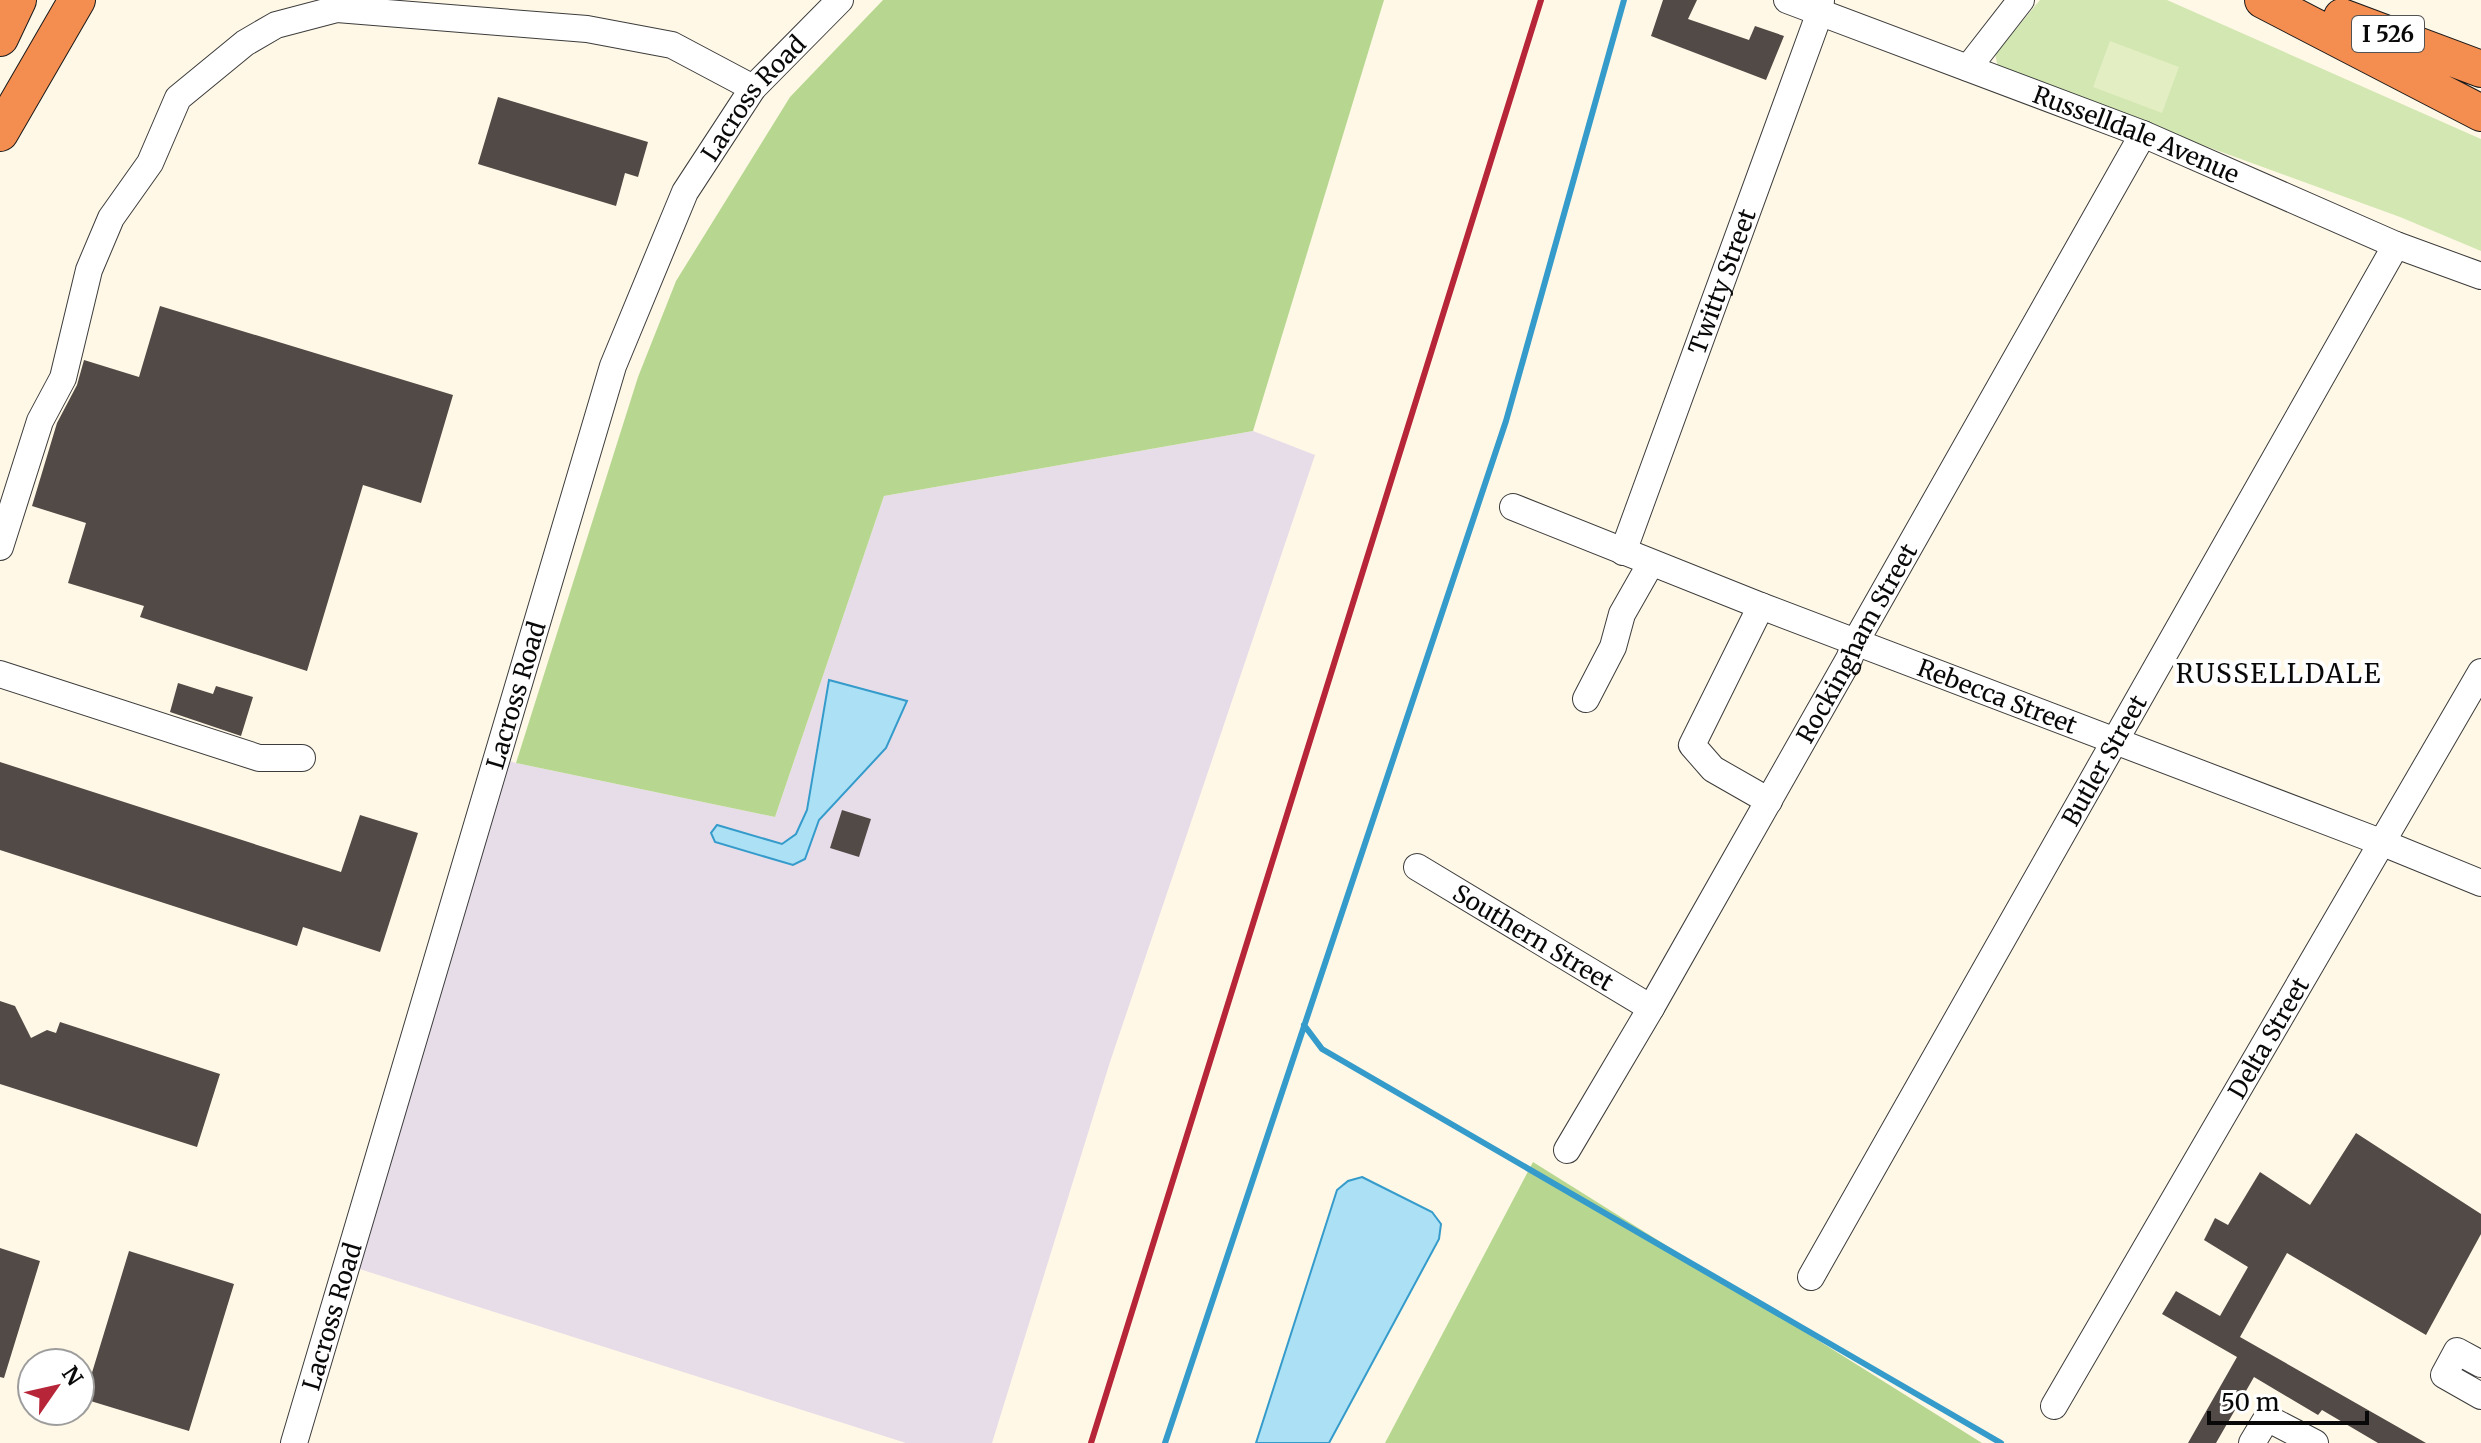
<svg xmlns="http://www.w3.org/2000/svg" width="2481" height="1443" font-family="Merriweather,serif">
<rect width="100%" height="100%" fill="#fff8e6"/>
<!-- industrial -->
<path fill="#e7dde9" d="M 1253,431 L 1315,455 L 1110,1062 L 992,1443 L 906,1443 L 347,1265 L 497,757 L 516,763 L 775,817 L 884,496 Z"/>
<!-- green -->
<path fill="#d2e7b2" d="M 2040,0 L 2167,0 L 2481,139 L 2481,251 L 2400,217 L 2186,139 L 1998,67 L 1995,54 Z"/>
<!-- forest -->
<path fill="#b7d791" d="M 883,0 L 1384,0 L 1253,431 L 884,496 L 775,817 L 516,763 L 638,377 L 676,281 L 790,97 Z
M 1533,1162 L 1982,1443 L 1385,1443 Z"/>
<!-- pitch -->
<path fill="#e3eec3" d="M 2110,41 L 2179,67 L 2162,113 L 2093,87 Z"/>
<!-- water -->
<path fill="#ace0f5" stroke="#349bcb" stroke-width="2" d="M 829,680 L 907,701 L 886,748 L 819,820 L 805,859 L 793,865 L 715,842 L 711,833 L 717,825 L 782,844 L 796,834 L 807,810 Z
M 1362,1177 L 1432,1212 L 1441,1224 L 1439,1239 L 1329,1443 L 1256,1443 L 1337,1190 L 1348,1181 Z"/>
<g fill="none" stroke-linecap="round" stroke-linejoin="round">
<!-- stream -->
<path stroke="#349bcb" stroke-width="6" d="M 1304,1025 L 1322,1049 L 2001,1443
M 1165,1443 L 1506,421 L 1624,0"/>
</g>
<!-- building -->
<path fill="#524a46" d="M 1663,0 L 1697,0 L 1688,19 L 1749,40 L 1755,26 L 1784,36 L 1766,80 L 1651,36 Z
M 498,97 L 648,142 L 638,177 L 625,173 L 616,206 L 478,164 Z
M 160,306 L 453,395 L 421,503 L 363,485 L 307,671 L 140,617 L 144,606 L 68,583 L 86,523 L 32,506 L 57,423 L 77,385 L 84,360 L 139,377 Z
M 178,683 L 213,694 L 216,686 L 253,697 L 241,736 L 170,712 Z
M 0,762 L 341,872 L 360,815 L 418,833 L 380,952 L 303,927 L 297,946 L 0,850 Z
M 842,810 L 871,819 L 859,857 L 830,848 Z
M 0,1001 L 15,1006 L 31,1038 L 47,1030 L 56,1033 L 60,1022 L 220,1074 L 197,1147 L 0,1084 Z
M 2356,1133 L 2481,1214 L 2481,1234 L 2426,1335 L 2287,1253 L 2240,1337 L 2426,1443 L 2378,1443 L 2322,1410 L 2318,1415 L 2254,1377 L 2216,1443 L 2188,1443 L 2237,1357 L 2162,1314 L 2176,1291 L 2220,1316 L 2248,1267 L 2204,1240 L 2215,1218 L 2228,1225 L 2260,1172 L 2310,1205 Z
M 0,1248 L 40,1261 L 4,1378 L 0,1377 Z
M 129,1251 L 234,1284 L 189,1431 L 84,1399 Z"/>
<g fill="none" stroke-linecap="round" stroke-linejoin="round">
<defs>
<g id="minor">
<path id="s1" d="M 1787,0 L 2143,134 L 2396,245 L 2481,276"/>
<path d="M 1968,68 L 2021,0"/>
<path id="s2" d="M 1513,507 L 1761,606 L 2383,843 L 2481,883"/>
<path d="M 0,547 L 40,421 L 63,378 L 89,270 L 111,218 L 150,163 L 178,98 L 245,43 L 276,25 L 337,9 L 587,29 L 672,45 L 753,88"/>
<path id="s3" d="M 1623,552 L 1820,12 L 1821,0"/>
<path d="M 1761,606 L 1692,745 L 1713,769 L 1769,801"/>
<path d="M 0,674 L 259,758 L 302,758"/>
<path d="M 1586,699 L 1613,647 L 1622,614 L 1651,563"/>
<path id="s4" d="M 1417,867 L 1651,1008"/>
<path id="s5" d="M 1567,1150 L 1651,1008 L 1849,659 L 1856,641 L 2143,134"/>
<path id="s6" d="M 1811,1277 L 2396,245"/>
<path d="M 2481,1364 L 2457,1351 L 2444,1375 L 2481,1396"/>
<path id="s7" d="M 2054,1406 L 2481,672"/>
<path id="s8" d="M 294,1443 L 613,366 L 685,192 L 753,88 L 840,0"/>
<path d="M 2252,1443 L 2267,1418 L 2315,1443"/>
</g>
<path id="highway" d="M 2263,0 L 2481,113
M 2342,17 L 2481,69
M 0,38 L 18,0
M 0,133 L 77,0"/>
</defs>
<!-- minor casing -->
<use href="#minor" stroke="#3c3c3c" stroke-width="28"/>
<!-- highway casing -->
<use href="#highway" stroke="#1a1a1a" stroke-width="38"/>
<!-- minor -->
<use href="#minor" stroke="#fff" stroke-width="26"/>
<!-- highway -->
<use href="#highway" stroke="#f38d50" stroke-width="36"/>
<!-- rail -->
<path stroke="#b62538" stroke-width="6" d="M 1091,1443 L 1541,0"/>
</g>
<g text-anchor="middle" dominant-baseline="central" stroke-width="8" stroke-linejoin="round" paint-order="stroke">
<!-- shield labels -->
<rect fill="#fff" stroke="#535353" stroke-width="2" x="2352" y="16" width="72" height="36" rx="6"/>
<g font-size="22" font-weight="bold" fill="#090909">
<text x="2388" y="34">I 526</text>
</g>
<!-- street labels -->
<g font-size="24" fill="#090909" stroke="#fff">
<text stroke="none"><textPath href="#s8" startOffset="1428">Lacross Road</textPath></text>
<text stroke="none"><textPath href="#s1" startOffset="374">Russelldale Avenue</textPath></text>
<text stroke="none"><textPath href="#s3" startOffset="288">Twitty Street</textPath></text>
<text stroke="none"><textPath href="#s5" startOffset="584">Rockingham Street</textPath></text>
<text stroke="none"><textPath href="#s8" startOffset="780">Lacross Road</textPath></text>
<text stroke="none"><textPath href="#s2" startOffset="520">Rebecca Street</textPath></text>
<text stroke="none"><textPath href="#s6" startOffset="594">Butler Street</textPath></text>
<text stroke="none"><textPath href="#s4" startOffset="136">Southern Street</textPath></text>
<text stroke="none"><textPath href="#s7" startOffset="426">Delta Street</textPath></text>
<text stroke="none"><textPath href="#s8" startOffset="132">Lacross Road</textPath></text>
</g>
<!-- neighbourhood labels -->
<g font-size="26" letter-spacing="2" fill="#090909" stroke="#fff">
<text x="2279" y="673">RUSSELLDALE</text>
</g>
</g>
<!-- north arrow -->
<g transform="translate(56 1387) rotate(56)"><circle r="38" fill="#ffffff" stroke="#9d9d9d" stroke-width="2"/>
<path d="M0-6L14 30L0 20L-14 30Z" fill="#b62538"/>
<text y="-12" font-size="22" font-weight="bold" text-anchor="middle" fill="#090909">N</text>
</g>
<!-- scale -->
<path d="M2209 1411v12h158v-12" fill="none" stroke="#090909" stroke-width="4"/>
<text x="2221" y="1411" font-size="24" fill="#090909" stroke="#ffffff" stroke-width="6" paint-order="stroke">50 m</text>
</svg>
